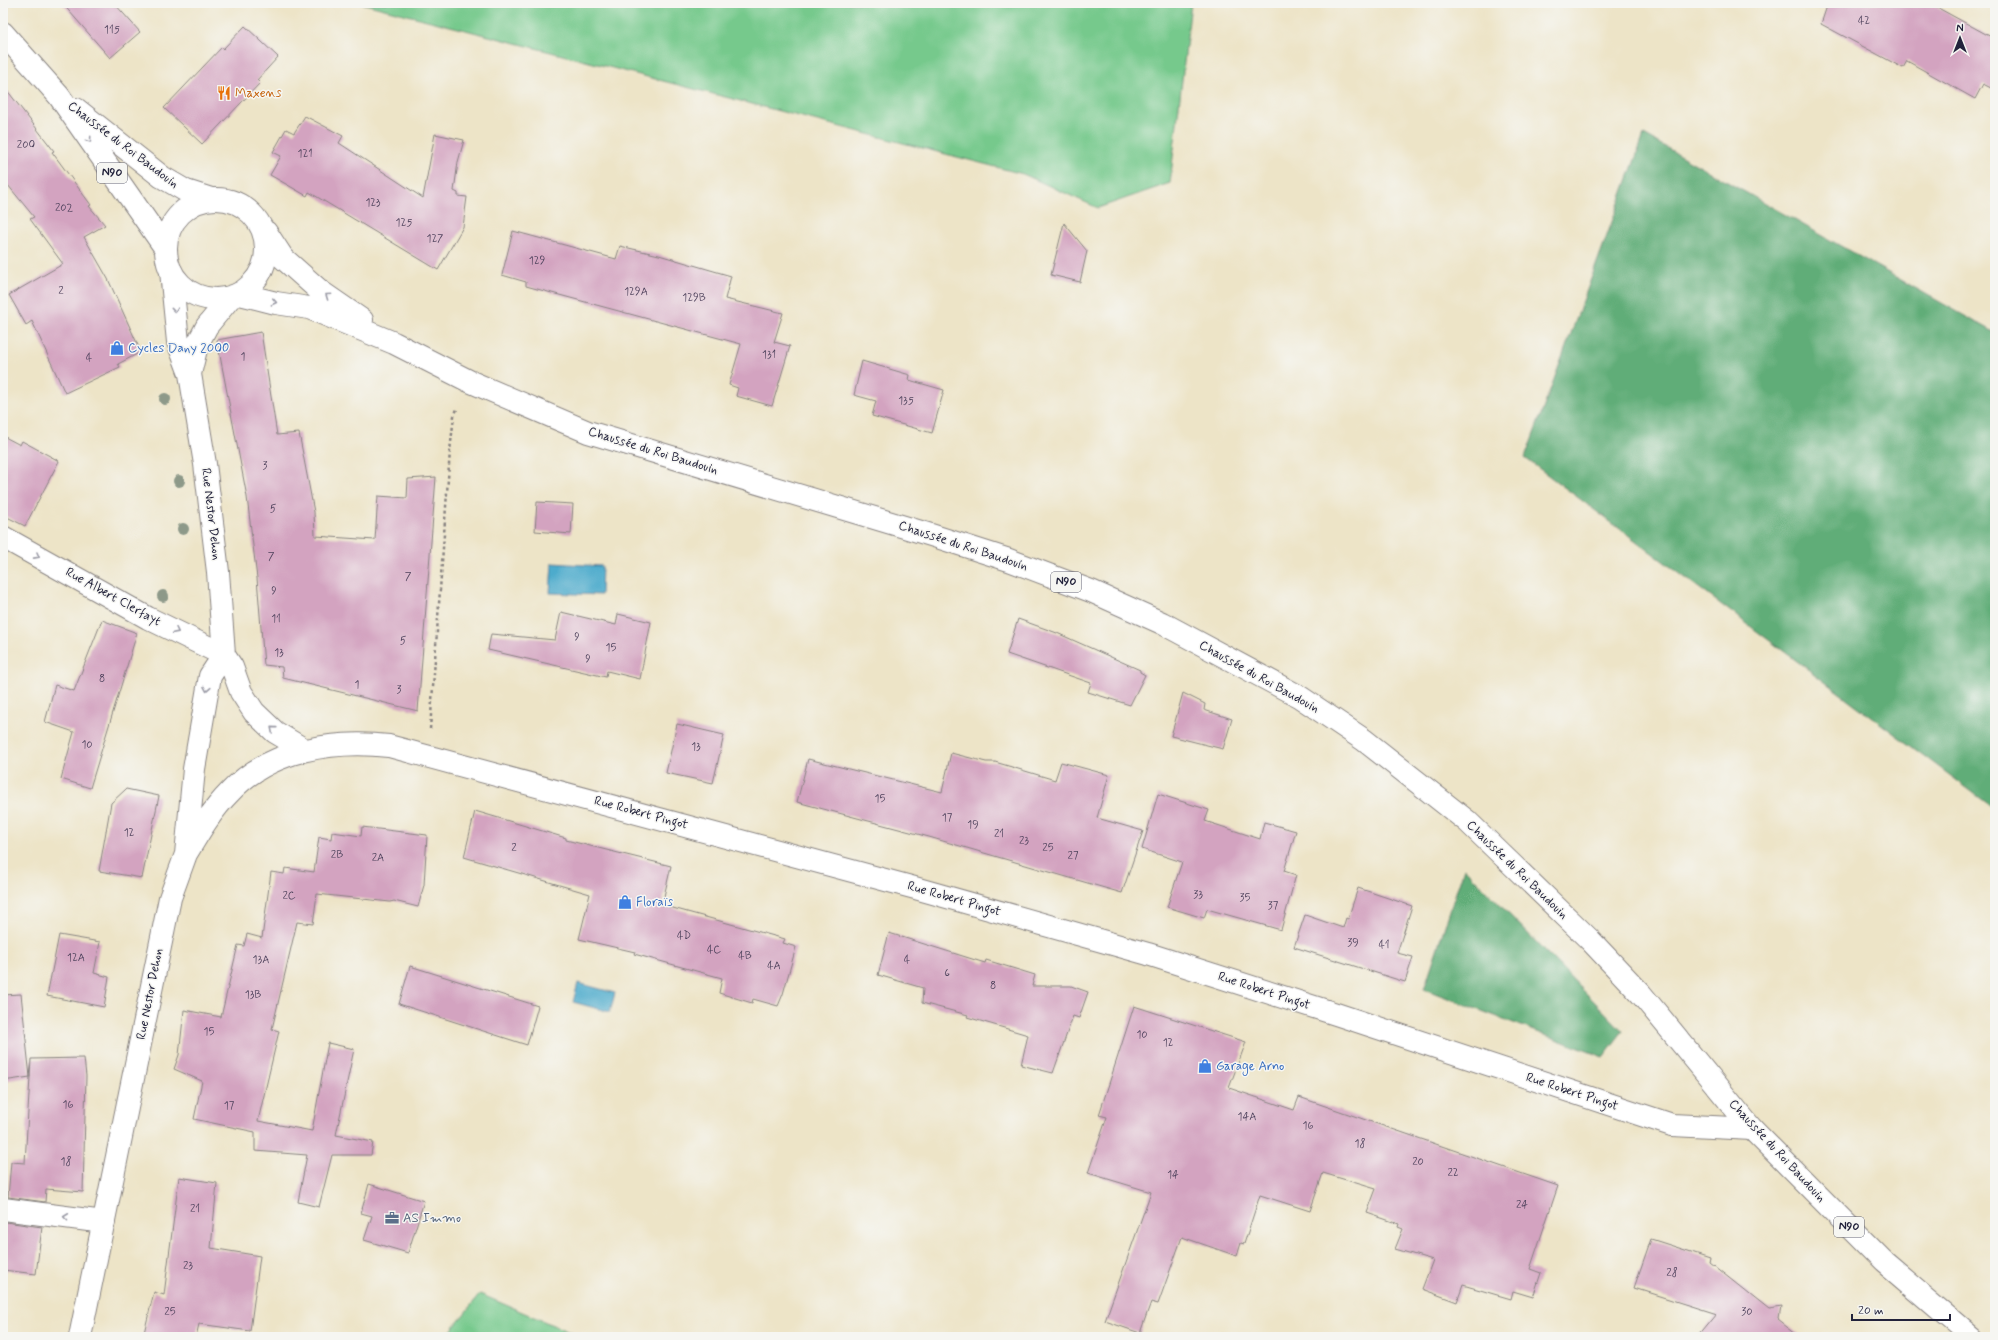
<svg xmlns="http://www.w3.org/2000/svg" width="1998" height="1340" font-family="Mynerve,sans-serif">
<rect width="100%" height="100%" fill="#f6f6f2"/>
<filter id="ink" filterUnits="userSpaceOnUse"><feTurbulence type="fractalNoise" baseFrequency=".025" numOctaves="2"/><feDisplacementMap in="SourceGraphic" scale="8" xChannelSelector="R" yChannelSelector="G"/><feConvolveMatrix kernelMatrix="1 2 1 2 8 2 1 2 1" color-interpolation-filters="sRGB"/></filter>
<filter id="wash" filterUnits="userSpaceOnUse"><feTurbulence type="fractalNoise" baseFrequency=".012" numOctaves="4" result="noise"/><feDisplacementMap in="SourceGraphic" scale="16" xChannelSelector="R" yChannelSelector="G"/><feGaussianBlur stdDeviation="0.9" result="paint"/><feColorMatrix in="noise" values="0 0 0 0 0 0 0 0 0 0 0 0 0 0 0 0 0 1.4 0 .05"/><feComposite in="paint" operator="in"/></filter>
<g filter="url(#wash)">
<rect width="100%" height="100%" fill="#ede4c7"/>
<!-- green -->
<path fill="#76c98c" stroke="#4c7664" d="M 361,3 L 1191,3 L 1170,183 L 1098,208 L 1023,174 Z
M 480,1294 L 581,1337 L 446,1337 Z"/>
<!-- forest -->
<path fill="#60ad78" stroke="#41685a" d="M 1644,135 L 1995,333 L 1995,809 L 1525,458 Z
M 1464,868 L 1623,1031 L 1603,1057 L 1424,989 Z"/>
<!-- water -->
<path fill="#4eabcc" stroke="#386684" d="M 552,563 L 602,566 L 601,595 L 550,593 Z
M 578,983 L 615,993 L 610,1012 L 573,1002 Z"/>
<g id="blocks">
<!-- building -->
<path fill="#d3a3c0" d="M 62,3 L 114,3 L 140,32 L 110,58 Z
M 1828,3 L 1929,3 L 1995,39 L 1995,90 L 1983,84 L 1975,99 L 1907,61 L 1903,68 L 1821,24 Z
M 245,26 L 278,57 L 257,80 L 260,83 L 202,144 L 164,108 L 222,47 L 223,49 Z
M 3,85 L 54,151 L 52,152 L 91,205 L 89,206 L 105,225 L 84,237 L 108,279 L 141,352 L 118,364 L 120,367 L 65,393 L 32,321 L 26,325 L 9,295 L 63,264 L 30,219 L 34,217 L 3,179 Z
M 305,116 L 343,136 L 339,143 L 423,198 L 435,134 L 464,140 L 458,162 L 454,191 L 458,193 L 458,196 L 467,197 L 463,227 L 438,270 L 309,192 L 307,196 L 270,175 L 281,156 L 273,152 L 286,129 L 294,133 Z
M 1064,223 L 1087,251 L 1080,282 L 1051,275 Z
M 513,231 L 616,259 L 620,246 L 659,255 L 731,276 L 725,299 L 783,313 L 774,342 L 790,346 L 772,406 L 736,396 L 738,388 L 729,385 L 741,344 L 526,286 L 526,282 L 502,275 Z
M 261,332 L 277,435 L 299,433 L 314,512 L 315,536 L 375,540 L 378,496 L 407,498 L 408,479 L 436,477 L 418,711 L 283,678 L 282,667 L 264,665 L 257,578 L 247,497 L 217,340 Z
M 862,361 L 910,375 L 909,380 L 944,390 L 932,433 L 872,416 L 876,401 L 854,395 Z
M 3,436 L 20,445 L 22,441 L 59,461 L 25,526 L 3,515 Z
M 537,502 L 573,504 L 571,534 L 535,531 Z
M 561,612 L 616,625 L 618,614 L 651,622 L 640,679 L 607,671 L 606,677 L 488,650 L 491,634 L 555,640 Z
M 1018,619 L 1057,633 L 1140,670 L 1140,672 L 1145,675 L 1130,705 L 1088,692 L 1091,683 L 1007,654 Z
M 102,620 L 137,633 L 90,788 L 61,779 L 74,732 L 45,722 L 55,685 L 74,691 Z
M 1183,693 L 1205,704 L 1204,710 L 1232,719 L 1223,749 L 1171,736 Z
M 677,724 L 724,735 L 713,783 L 666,773 Z
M 951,753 L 986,762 L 995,762 L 1055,780 L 1061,762 L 1109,775 L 1097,818 L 1143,831 L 1122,893 L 929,837 L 797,802 L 808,759 L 942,792 Z
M 126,789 L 159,796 L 142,878 L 99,871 L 111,803 Z
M 1158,794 L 1209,810 L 1205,821 L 1260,839 L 1264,822 L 1296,831 L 1284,871 L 1296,875 L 1281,930 L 1207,909 L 1204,918 L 1167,907 L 1182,862 L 1142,849 Z
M 475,811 L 566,838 L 566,840 L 671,866 L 662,905 L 785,939 L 783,943 L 796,947 L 783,994 L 778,1006 L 753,999 L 752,1003 L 719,993 L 722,978 L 634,954 L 635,952 L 579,939 L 590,894 L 464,857 Z
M 362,827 L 427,835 L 424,885 L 418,907 L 394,901 L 390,902 L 317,894 L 313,924 L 297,922 L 272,1029 L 279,1031 L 258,1121 L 312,1131 L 328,1043 L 354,1049 L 336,1135 L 373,1142 L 371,1155 L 332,1155 L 319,1207 L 298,1202 L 307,1155 L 255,1151 L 255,1132 L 194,1119 L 202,1081 L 174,1069 L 179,1055 L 184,1010 L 221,1017 L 238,945 L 244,946 L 247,934 L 262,938 L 271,872 L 284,874 L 285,868 L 314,872 L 319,837 L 331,839 L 332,832 L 361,836 Z
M 1358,888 L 1412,906 L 1397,953 L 1413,957 L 1405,982 L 1294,947 L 1305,915 L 1343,928 L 1346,918 L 1348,919 Z
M 889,933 L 985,963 L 986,960 L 1035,975 L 1032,986 L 1071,986 L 1088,992 L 1079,1018 L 1073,1016 L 1053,1073 L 1021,1065 L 1028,1035 L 967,1017 L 968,1015 L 922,1003 L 923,988 L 878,975 Z
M 59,935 L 100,942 L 94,973 L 109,977 L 104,1007 L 47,996 Z
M 410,966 L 538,1006 L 527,1045 L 399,1004 Z
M 21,994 L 30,1077 L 31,1059 L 84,1058 L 86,1076 L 83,1192 L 46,1189 L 45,1202 L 8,1197 L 11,1162 L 25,1163 L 30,1077 L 3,1081 L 3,995 Z
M 1134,1006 L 1246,1042 L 1229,1088 L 1294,1110 L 1299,1097 L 1558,1186 L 1530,1269 L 1541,1273 L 1533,1297 L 1513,1291 L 1511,1299 L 1463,1285 L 1457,1302 L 1422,1289 L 1433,1260 L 1395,1249 L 1403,1229 L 1398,1227 L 1399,1224 L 1367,1213 L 1376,1189 L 1323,1173 L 1310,1211 L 1260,1195 L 1244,1244 L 1241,1243 L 1237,1256 L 1182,1237 L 1158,1304 L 1151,1302 L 1140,1333 L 1105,1321 L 1151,1192 L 1088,1173 L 1107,1117 L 1099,1115 Z
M 179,1177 L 217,1183 L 211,1248 L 260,1256 L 250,1331 L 199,1324 L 196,1337 L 143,1337 L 154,1292 L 164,1295 Z
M 369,1184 L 424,1201 L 408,1253 L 364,1240 L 372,1216 L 361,1213 Z
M 5,1222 L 42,1227 L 36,1274 L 3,1270 L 3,1231 Z
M 1651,1239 L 1710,1258 L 1709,1262 L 1768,1309 L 1781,1307 L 1779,1319 L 1802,1337 L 1697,1337 L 1716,1314 L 1634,1288 Z"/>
</g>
</g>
<g filter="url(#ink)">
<use href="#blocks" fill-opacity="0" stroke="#888381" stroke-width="1"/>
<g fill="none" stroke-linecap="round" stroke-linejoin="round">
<defs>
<path id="street" d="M 3,537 L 148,618 L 224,655
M 3,1209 L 104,1222"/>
<path id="secondary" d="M 171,271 L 178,342 L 190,374 L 205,464 L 218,572 L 224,655 L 232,667 L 241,692 L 254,712 L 275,732 L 305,750
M 190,374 L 197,345 L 207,326 L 230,298
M 186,854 C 199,832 212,810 230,792 C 270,749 334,740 389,746 L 915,888 L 1148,954 L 1336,1014 L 1672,1125 L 1752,1129
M 80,1337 L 170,898 L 186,854 L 194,769 L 210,676 L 224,655"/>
<path id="primary" d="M 3,33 L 59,96 L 166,249
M 76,109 L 162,177 L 186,191 L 211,199
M166 249a50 50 0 1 1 100 0a50 50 0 1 1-100 0Z
M 266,232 L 283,258 L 320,291 L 362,320
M 240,294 L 276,303 L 309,308 L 394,343 L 469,381 L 588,432 L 931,535 L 1009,560 L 1091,591 L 1162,623 L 1300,697 L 1364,740 L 1467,821 L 1590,940 L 1641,994 L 1752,1129 L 1884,1262 L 1972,1337"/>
</defs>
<!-- street casing -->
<use href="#street" stroke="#888381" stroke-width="24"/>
<!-- secondary casing -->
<use href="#secondary" stroke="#888381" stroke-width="24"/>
<!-- primary casing -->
<use href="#primary" stroke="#888381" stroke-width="24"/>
<!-- path -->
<path stroke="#888381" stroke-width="2.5" stroke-dasharray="3 3" stroke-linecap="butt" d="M 430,729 L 450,451 L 454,416 L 458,407"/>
<!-- street -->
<use href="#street" stroke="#fff" stroke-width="22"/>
<!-- secondary -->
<use href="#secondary" stroke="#fff" stroke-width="22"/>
<!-- primary -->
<use href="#primary" stroke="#fff" stroke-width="22"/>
</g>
<!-- trees -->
<g fill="#8d9989">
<circle cx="165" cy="399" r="6"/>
<circle cx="179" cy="481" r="6"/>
<circle cx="183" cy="529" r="6"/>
<circle cx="163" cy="596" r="6"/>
</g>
<!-- one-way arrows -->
<defs><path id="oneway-chevron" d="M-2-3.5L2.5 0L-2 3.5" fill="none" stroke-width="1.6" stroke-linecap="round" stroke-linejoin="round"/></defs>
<g stroke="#9c9ca7">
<use href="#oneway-chevron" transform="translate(89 140) rotate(55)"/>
<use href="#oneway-chevron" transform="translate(328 296) rotate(-145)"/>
<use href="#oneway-chevron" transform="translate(274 302) rotate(12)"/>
<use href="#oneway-chevron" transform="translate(175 310) rotate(84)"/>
<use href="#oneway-chevron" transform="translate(37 556) rotate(29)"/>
<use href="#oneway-chevron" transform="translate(176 631) rotate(26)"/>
<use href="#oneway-chevron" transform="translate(207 689) rotate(100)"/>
<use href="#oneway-chevron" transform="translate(273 729) rotate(-139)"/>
<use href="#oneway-chevron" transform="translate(66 1217) rotate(-173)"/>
</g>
</g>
<!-- icons -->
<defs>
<symbol id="restaurant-bare" viewBox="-9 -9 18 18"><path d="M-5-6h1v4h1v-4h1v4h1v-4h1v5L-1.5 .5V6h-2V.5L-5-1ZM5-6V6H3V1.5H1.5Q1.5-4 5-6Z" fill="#e8710a" stroke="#f6f6f2" stroke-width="2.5" paint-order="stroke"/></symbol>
<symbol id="shop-bare" viewBox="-9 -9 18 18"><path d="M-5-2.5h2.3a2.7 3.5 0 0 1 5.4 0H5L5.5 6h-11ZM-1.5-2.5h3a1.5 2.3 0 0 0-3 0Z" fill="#3f7fe0" stroke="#f6f6f2" stroke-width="2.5" paint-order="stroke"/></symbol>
<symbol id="office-bare" viewBox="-9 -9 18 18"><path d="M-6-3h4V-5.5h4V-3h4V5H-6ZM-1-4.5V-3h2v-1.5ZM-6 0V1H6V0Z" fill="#5c6f8a" stroke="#f6f6f2" stroke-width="2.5" paint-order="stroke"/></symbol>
</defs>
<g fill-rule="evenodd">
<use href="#restaurant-bare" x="214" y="83" width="20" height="20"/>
<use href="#shop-bare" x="107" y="338" width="20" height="20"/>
<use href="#shop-bare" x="615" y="892" width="20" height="20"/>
<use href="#shop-bare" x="1195" y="1056" width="20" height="20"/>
<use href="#office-bare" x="382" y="1208" width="20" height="20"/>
</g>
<g text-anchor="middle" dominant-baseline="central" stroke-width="3" stroke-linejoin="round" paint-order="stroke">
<!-- number labels -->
<g font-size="11" fill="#4e425c">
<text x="1864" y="21">42</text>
<text x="112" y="30">115</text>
<text x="26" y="145">200</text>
<text x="305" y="154">121</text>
<text x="373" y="203">123</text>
<text x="64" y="208">202</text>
<text x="404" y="223">125</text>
<text x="435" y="239">127</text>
<text x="537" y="261">129</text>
<text x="61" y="291">2</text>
<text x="636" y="292">129A</text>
<text x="694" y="298">129B</text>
<text x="769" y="355">131</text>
<text x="243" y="357">1</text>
<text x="89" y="358">4</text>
<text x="906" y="401">135</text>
<text x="265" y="466">3</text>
<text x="273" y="509">5</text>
<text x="271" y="557">7</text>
<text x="408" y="577">7</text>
<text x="274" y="591">9</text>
<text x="276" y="619">11</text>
<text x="577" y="637">9</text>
<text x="403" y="641">5</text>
<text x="611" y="648">15</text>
<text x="279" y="653">13</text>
<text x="588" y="659">9</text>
<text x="102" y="679">8</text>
<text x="357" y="685">1</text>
<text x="399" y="690">3</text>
<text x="87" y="745">10</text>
<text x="696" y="747">13</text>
<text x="880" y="799">15</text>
<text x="947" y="818">17</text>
<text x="973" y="825">19</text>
<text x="129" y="833">12</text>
<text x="999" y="834">21</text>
<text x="1024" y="841">23</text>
<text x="514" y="848">2</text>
<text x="1048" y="848">25</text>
<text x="337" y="855">2B</text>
<text x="1073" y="856">27</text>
<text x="378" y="858">2A</text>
<text x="1198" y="895">33</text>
<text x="289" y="896">2C</text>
<text x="1245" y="898">35</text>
<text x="1273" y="906">37</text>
<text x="684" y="936">4D</text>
<text x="1353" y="943">39</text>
<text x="1384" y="945">41</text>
<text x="714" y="950">4C</text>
<text x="745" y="956">4B</text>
<text x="76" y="958">12A</text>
<text x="261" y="960">13A</text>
<text x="907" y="960">4</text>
<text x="774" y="966">4A</text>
<text x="947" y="973">6</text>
<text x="993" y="986">8</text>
<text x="253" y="995">13B</text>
<text x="209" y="1032">15</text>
<text x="1142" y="1035">10</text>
<text x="1168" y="1043">12</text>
<text x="68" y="1105">16</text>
<text x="229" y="1106">17</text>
<text x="1247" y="1117">14A</text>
<text x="1308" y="1126">16</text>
<text x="1360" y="1144">18</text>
<text x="66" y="1162">18</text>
<text x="1418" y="1162">20</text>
<text x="1453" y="1173">22</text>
<text x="1173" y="1175">14</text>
<text x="1522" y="1205">24</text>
<text x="195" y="1209">21</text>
<text x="188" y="1266">23</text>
<text x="1672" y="1273">28</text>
<text x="170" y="1312">25</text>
<text x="1747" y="1312">30</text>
</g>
<!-- shield labels -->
<g fill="#f6f6f2" stroke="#626272" stroke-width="1">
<rect x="97" y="163" width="30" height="20" rx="3"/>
<rect x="1051" y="572" width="30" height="20" rx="3"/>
<rect x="1834" y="1217" width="30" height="20" rx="3"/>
</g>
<g font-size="12" font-weight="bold" fill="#22223b">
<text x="112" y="173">N90</text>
<text x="1066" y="582">N90</text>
<text x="1849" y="1227">N90</text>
</g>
<!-- food labels -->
<g font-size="13" fill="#c56008" stroke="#f6f6f2" text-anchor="start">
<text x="235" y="93">Maxens</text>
</g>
<!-- street labels -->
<g font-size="13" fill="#22223b" stroke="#f6f6f2">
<text transform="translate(123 145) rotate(37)">Chaussée du Roi Baudouin</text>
<text transform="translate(653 451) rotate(17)">Chaussée du Roi Baudouin</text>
<text transform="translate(211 514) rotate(83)">Rue Nestor Dehon</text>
<text transform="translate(963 546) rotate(18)">Chaussée du Roi Baudouin</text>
<text transform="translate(113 597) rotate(29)">Rue Albert Clerfayt</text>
<text transform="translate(1259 677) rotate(29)">Chaussée du Roi Baudouin</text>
<text transform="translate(641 813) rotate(15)">Rue Robert Pingot</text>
<text transform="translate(1517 870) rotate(44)">Chaussée du Roi Baudouin</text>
<text transform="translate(954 899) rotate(16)">Rue Robert Pingot</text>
<text transform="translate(1264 991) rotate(18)">Rue Robert Pingot</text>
<text transform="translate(150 994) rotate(-79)">Rue Nestor Dehon</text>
<text transform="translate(1572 1092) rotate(18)">Rue Robert Pingot</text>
<text transform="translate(1777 1151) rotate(47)">Chaussée du Roi Baudouin</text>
</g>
<!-- shop labels -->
<g font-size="13" fill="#366cbe" stroke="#f6f6f2" text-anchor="start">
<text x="128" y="348">Cycles Dany 2000</text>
<text x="636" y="902">Floraïs</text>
<text x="1216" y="1066">Garage Arno</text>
</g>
<!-- service labels -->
<g font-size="13" fill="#4e5e75" stroke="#f6f6f2" text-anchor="start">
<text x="403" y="1218">AS Immo</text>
</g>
</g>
<!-- margin -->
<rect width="1998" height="1340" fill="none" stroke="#f6f6f2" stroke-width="16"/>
<!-- north arrow -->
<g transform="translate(1960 38)" stroke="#f6f6f2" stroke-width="3" paint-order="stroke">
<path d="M0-3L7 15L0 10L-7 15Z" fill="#22223b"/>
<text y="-6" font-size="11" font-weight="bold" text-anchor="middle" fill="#22223b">N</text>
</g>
<!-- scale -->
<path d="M1852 1314v6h98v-6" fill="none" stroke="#22223b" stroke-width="2"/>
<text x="1858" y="1314" font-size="12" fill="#22223b" stroke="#f6f6f2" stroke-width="3" paint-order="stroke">20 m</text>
</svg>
